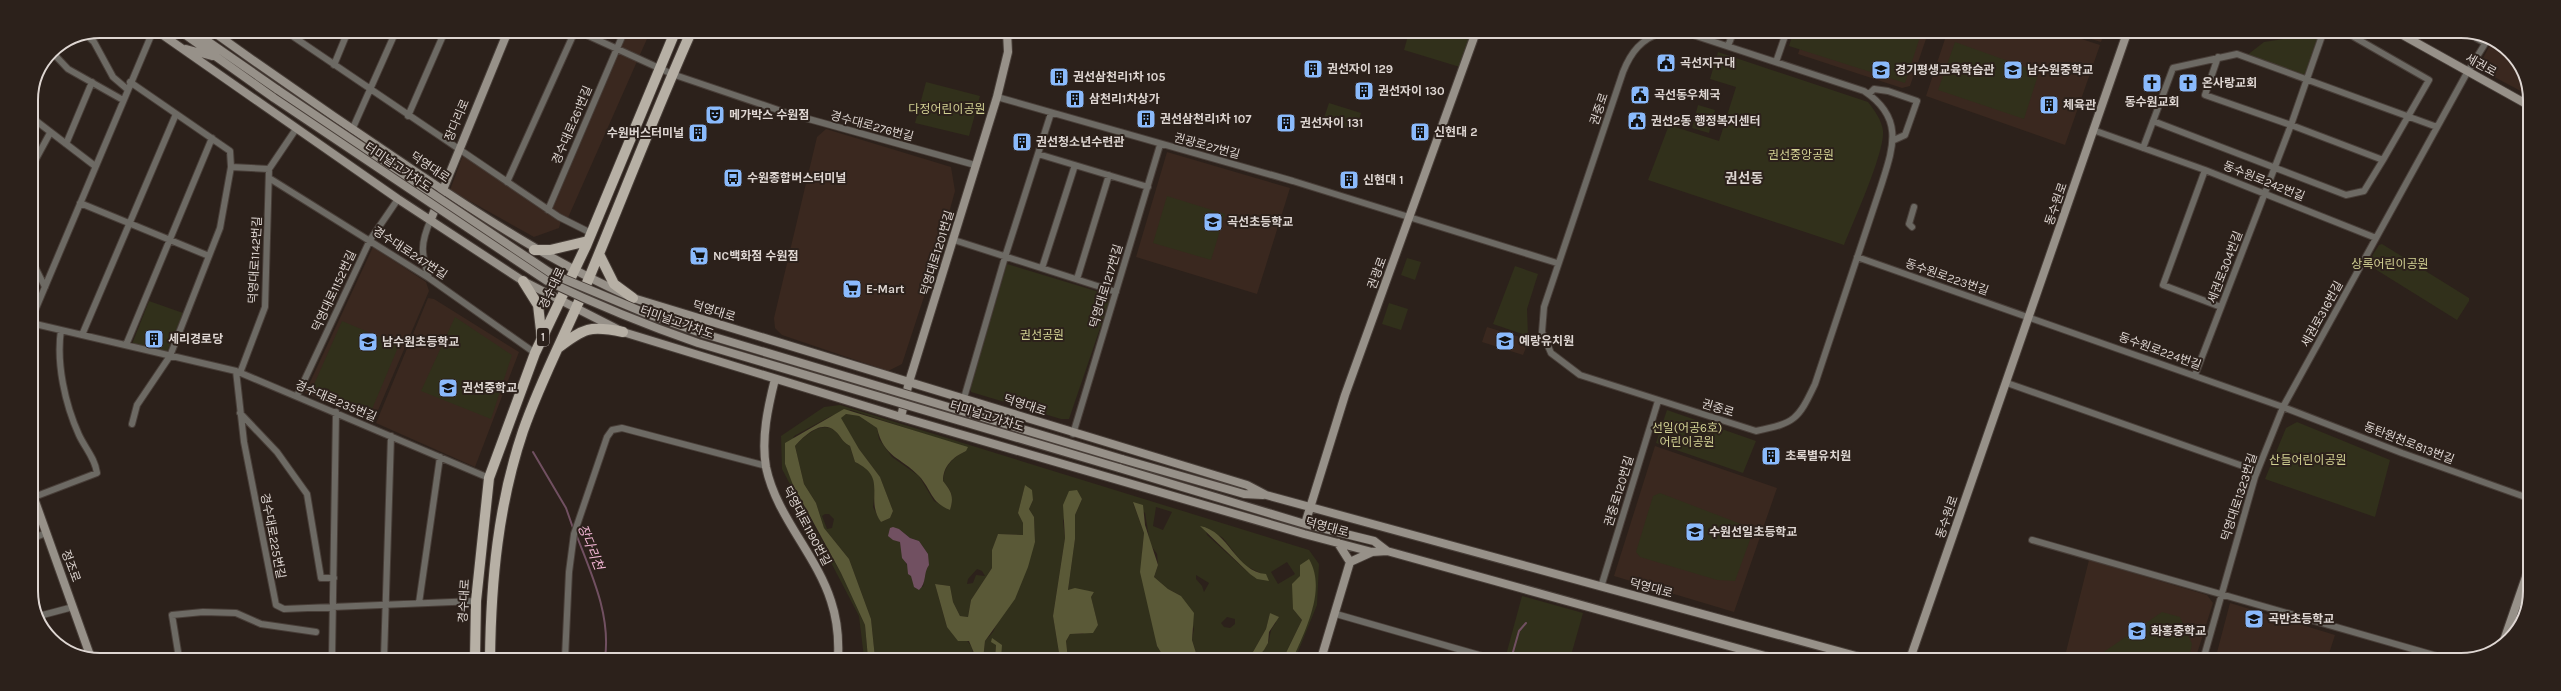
<svg xmlns="http://www.w3.org/2000/svg" width="2561" height="691" font-family="Karla,'Noto Sans KR',sans-serif">
<rect width="100%" height="100%" fill="#2c211b"/>
<!-- built -->
<path fill="#3a281f" d="M 625,32 L 650,32 L 567,220 L 550,209 Z
M 1805,33 L 1928,33 L 1910,86 L 1902,88 L 1798,54 Z
M 1947,33 L 2063,33 L 2100,45 L 2065,145 L 1926,96 Z
M 2072,33 L 2104,33 L 2101,42 Z
M 2492,41 L 2513,55 L 2530,96 L 2485,72 L 2480,64 Z
M 826,129 L 951,167 L 955,191 L 936,260 L 902,364 L 888,371 L 782,335 L 775,328 L 774,318 L 817,137 Z
M 1167,152 L 1290,188 L 1257,294 L 1136,257 Z
M 463,155 L 561,221 L 559,228 L 534,237 L 450,190 Z
M 373,247 L 426,282 L 429,291 L 373,422 L 305,393 Z
M 428,298 L 434,299 L 519,352 L 475,467 L 376,423 Z
M 1487,327 L 1529,340 L 1523,355 L 1482,342 Z
M 1655,446 L 1777,488 L 1734,612 L 1614,576 Z
M 2089,560 L 2207,595 L 2213,603 L 2195,660 L 2064,660 Z
M 2230,603 L 2335,635 L 2327,660 L 2215,660 Z"/>
<!-- green -->
<path fill="#31301b" fill-rule="evenodd" d="M 1409,32 L 1471,32 L 1460,67 L 1404,50 Z
M 1793,33 L 1906,33 L 1920,37 L 1905,83 L 1789,46 Z
M 2320,33 L 2305,78 L 2246,56 L 2264,42 Z
M 1955,42 L 2039,72 L 2024,119 L 1938,90 Z
M 1718,52 L 1868,102 C 1874,110 1882,120 1883,131 C 1885,152 1853,222 1844,245 L 1648,180 L 1669,125 L 1719,141 L 1736,87 L 1710,79 Z
M 926,82 L 980,96 L 969,136 L 915,123 Z
M 1329,103 L 1361,113 L 1356,130 L 1323,121 Z
M 1698,105 L 1715,110 L 1709,133 L 1692,128 Z
M 1167,196 L 1225,214 L 1211,260 L 1153,243 Z
M 2382,244 L 2469,298 L 2469,301 L 2457,320 L 2367,264 L 2379,245 Z
M 1407,258 L 1421,262 L 1415,280 L 1401,275 Z
M 1007,264 L 1109,295 L 1110,299 L 1069,419 L 1061,419 L 971,392 L 971,386 Z
M 1515,266 L 1538,274 L 1527,309 L 1528,336 L 1493,324 Z
M 149,301 L 183,313 L 167,352 L 132,344 Z
M 1389,303 L 1408,309 L 1401,330 L 1382,324 Z
M 455,317 L 512,355 L 491,419 L 421,391 Z
M 342,321 L 399,345 L 370,414 L 312,389 Z
M 840,405 L 1309,550 L 1319,564 L 1317,605 L 1295,659 L 1293,659 L 1313,607 L 1300,576 L 1293,609 L 1302,620 L 1283,659 L 1256,659 C 1260,654 1265,649 1268,643 C 1271,635 1269,630 1276,623 L 1270,613 L 1266,629 L 1249,659 L 1191,659 L 1196,653 L 1192,640 L 1194,629 L 1181,596 L 1168,589 L 1154,577 L 1158,565 L 1157,554 L 1150,544 L 1145,513 L 1133,503 L 1144,533 L 1142,552 L 1157,646 L 1165,659 L 1068,659 L 1066,641 L 1070,634 L 1082,634 L 1098,625 L 1091,597 L 1094,592 L 1068,590 L 1075,539 L 1075,515 L 1082,499 L 1076,490 L 1063,521 L 1065,538 L 1053,616 L 1060,659 L 1001,659 L 1001,653 L 996,645 L 995,659 L 983,659 L 985,641 L 993,632 L 1035,542 L 1034,517 L 1029,509 L 1033,500 L 1025,485 L 1018,513 L 1023,523 L 1023,535 L 998,534 L 992,550 L 992,568 L 971,600 L 968,617 L 960,616 L 953,602 L 950,586 L 935,584 L 947,627 C 959,635 977,642 972,659 L 875,658 L 871,619 L 849,559 L 824,528 L 816,503 L 804,484 L 795,446 C 804,436 822,420 835,431 C 842,437 840,440 850,446 L 855,462 L 865,467 L 873,476 L 875,490 L 873,507 L 881,522 L 890,518 L 893,511 L 880,477 L 859,449 L 840,418 L 846,414 L 859,416 L 877,428 L 879,439 L 892,457 L 919,476 L 934,501 L 950,510 C 954,496 952,492 943,481 C 944,466 953,457 966,451 L 961,446 L 851,410 L 831,416 L 794,436 L 785,464 L 810,521 L 841,573 L 865,625 L 868,658 L 864,658 L 859,616 L 782,469 L 781,436 L 824,407 ZM 1156,507 L 1172,512 L 1163,530 L 1153,526 ZM 825,514 L 829,514 L 834,519 L 832,528 L 827,529 L 822,516 ZM 1205,527 L 1223,538 L 1244,565 L 1262,574 L 1250,574 L 1207,535 ZM 899,529 L 910,538 L 919,541 L 928,554 L 923,587 C 906,570 900,552 899,529 ZM 1287,562 L 1295,574 L 1278,584 L 1271,572 ZM 977,569 L 982,571 L 985,576 L 976,575 L 973,583 L 967,584 L 968,579 ZM 1196,575 L 1209,583 L 1204,592 L 1202,586 L 1196,579 ZM 1227,617 L 1235,619 L 1235,624 L 1230,628 L 1224,627 L 1221,623 Z
M 1667,410 L 1756,441 L 1743,473 L 1656,443 Z
M 2297,422 L 2390,460 L 2375,517 L 2265,479 L 2286,428 Z
M 1660,493 L 1754,529 L 1735,581 L 1717,580 L 1640,557 L 1636,552 L 1653,496 Z
M 1522,596 L 1583,613 L 1570,659 L 1505,659 Z
M 2162,612 L 2180,617 L 2192,644 L 2189,660 L 2092,660 Z"/>
<!-- forest -->
<path fill="#5a5937" d="M 844,409 L 968,447 L 966,451 C 953,457 943,466 943,481 C 952,492 954,497 950,510 C 930,502 932,490 919,476 C 901,457 884,458 877,428 L 859,416 L 846,414 L 841,418 L 859,449 L 880,477 L 893,511 L 890,518 L 881,522 C 864,498 889,478 855,462 L 850,446 C 840,440 842,437 835,431 C 822,419 804,436 795,446 L 804,484 L 816,503 L 824,528 L 849,559 L 871,619 L 875,658 L 868,658 L 865,625 L 841,573 L 793,485 L 785,464 L 785,443 Z
M 1025,485 L 1032,490 L 1033,500 L 1029,509 L 1034,517 L 1035,542 L 1028,567 L 1015,599 L 985,641 L 983,659 L 972,659 L 974,653 L 969,641 L 958,641 L 947,627 L 935,584 L 950,586 L 953,602 L 960,616 L 968,617 L 971,600 L 992,568 L 992,550 L 998,534 L 1023,535 L 1023,523 L 1018,513 Z
M 1077,490 L 1082,499 L 1075,515 L 1075,539 L 1068,590 L 1075,588 L 1094,592 L 1091,597 L 1098,625 L 1093,633 L 1070,634 L 1066,641 L 1068,659 L 1060,659 L 1053,616 L 1065,538 L 1063,505 L 1069,491 Z
M 1133,502 L 1143,505 L 1145,525 L 1158,565 L 1154,577 L 1168,589 L 1181,596 L 1194,613 L 1192,640 L 1196,653 L 1192,658 L 1165,659 L 1157,646 L 1140,572 L 1144,533 Z
M 1200,526 C 1229,531 1236,572 1266,574 L 1269,581 L 1257,579 L 1250,574 Z
M 1309,559 C 1327,590 1305,630 1293,659 L 1283,659 L 1302,620 L 1293,609 L 1292,584 L 1300,576 L 1300,565 Z
M 1270,613 L 1279,617 L 1269,632 L 1268,643 L 1264,650 L 1256,659 L 1249,659 L 1266,629 Z
M 992,638 L 1002,645 L 1001,659 L 995,659 L 996,645 L 991,642 Z"/>
<!-- water -->
<path fill="#715061" d="M 893,527 L 899,529 L 910,538 L 919,541 L 928,554 L 929,565 C 923,573 927,583 919,590 L 914,587 L 911,576 L 908,574 L 907,564 L 902,558 L 900,542 L 893,540 L 888,536 L 890,528 Z"/>
<g fill="none" stroke-linecap="round" stroke-linejoin="round">
<!-- stream -->
<path stroke="#715061" stroke-width="2" d="M 533,452 L 566,508 L 573,528
M 576,534 C 591,573 611,615 605,658
M 1511,659 L 1519,631 L 1526,623"/>
<!-- secondary-tunnel -->
<path stroke="#473c36" stroke-width="8" stroke-dasharray="8 4" stroke-linecap="butt" d="M 2524,615 L 2528,604"/>
<defs>
<path id="street" d="M 285,31 L 559,217 L 591,233
M 578,31 L 672,74 L 787,113 L 975,165
M 1663,32 C 1641,39 1631,52 1623,72 L 1544,307 L 1542,332 L 1551,353 L 1580,375 L 1756,431 C 1795,423 1798,420 1815,384 L 1881,186 C 1893,148 1905,118 1864,91 L 1687,33
M 2467,33 L 2485,43
M 85,34 L 94,42 L 113,77 L 127,89
M 1728,46 L 1733,33
M 51,51 L 68,69 L 123,100
M 2218,57 L 2205,95 L 2291,125 L 2383,160 L 2429,80 L 2347,33
M 1776,62 L 1786,33
M 334,65 L 348,31
M 130,82 L 230,151 L 231,167 L 269,169
M 1869,94 L 1874,89 L 1888,91 L 1917,101 L 1905,135 L 1894,140
M 997,97 L 1293,181 L 1557,263
M 408,116 L 445,31
M 31,117 L 95,166
M 2153,121 L 2346,195 L 2364,191 L 2383,160
M 352,130 L 396,31
M 2093,130 L 2205,170 L 2376,238
M 66,144 L 92,82
M 2143,148 L 2173,68 L 2237,54 L 2437,127
M 1038,154 L 1148,187
M 31,168 L 50,133
M 2205,170 L 2163,285 L 2221,307
M 269,178 L 429,278 L 535,353
M 507,182 L 575,31
M 80,203 L 209,256
M 548,210 L 624,32
M 1912,227 L 1909,224 L 1914,207
M 954,240 L 1116,292
M 1857,257 L 2283,407 L 2402,453 L 2528,498
M 31,259 L 45,287
M 1042,268 L 1075,165
M 429,278 C 421,253 420,244 431,219
M 1077,279 L 1109,175
M 31,320 L 153,31
M 31,323 L 236,371 L 489,478
M 82,335 L 176,114
M 126,345 L 212,138
M 236,371 L 244,442 L 276,605 L 284,609 L 476,601
M 240,373 L 265,307 L 269,169 L 296,129
M 2195,375 L 2291,125 L 2323,33
M 2007,383 L 2257,471
M 297,396 L 370,240 L 398,199
M 964,398 L 1005,257 L 1051,113
M 240,413 L 277,452 L 307,494 L 321,578 L 334,578
M 132,424 L 137,405 L 170,356 L 209,256 L 220,228 L 231,167
M 1073,434 L 1160,145
M 34,497 L 97,473 C 95,458 85,448 79,435 C 65,404 56,363 61,330
M 31,539 L 46,533
M 2032,540 L 2451,660
M 1601,587 L 1658,401
M 419,603 L 440,457
M 1336,614 L 1493,659
M 39,616 L 73,607
M 179,658 L 172,615 L 203,612 L 236,613 L 261,624 L 316,632
M 332,658 L 336,412
M 384,658 L 391,436
M 565,658 L 569,572 L 574,534 L 607,437 L 612,430 L 622,428 L 766,466
M 2203,660 L 2255,477 L 2283,407 L 2468,71 L 2488,39"/>
<path id="secondary" d="M 157,31 L 398,199 L 523,281 L 623,332 L 901,417 L 1304,534 L 1372,552 L 1387,551 L 1776,659
M 180,31 L 274,98
M 193,31 L 278,90
M 212,31 C 279,79 347,126 416,172 C 486,219 555,264 633,298 L 1247,485 L 1266,495 L 1867,659
M 2399,33 L 2530,106
M 186,49 L 212,56
M 431,219 L 508,31
M 775,379 C 768,407 761,438 766,467 C 776,516 816,554 831,601 C 837,619 839,639 838,658
M 901,417 L 909,382 L 997,97 L 1008,52 L 1007,32
M 1122,459 L 1244,494 L 1263,495
M 1119,468 L 1305,524 L 1374,541 L 1387,551
M 31,490 L 91,658
M 1305,524 L 1345,395 L 1476,32
M 1338,543 L 1350,562 L 1372,552
M 2502,646 L 2528,571
M 1321,659 L 1350,562
M 1910,659 L 2127,33"/>
<path id="primary" d="M 534,250 L 550,250 L 588,241
M 599,254 L 614,284 L 633,298
M 523,281 L 538,305 L 542,339
M 558,348 C 584,328 590,325 623,332
M 475,658 L 476,601 L 489,478 L 535,353 L 586,246 L 675,32
M 490,658 C 491,581 498,505 523,431 C 541,379 568,329 589,278 C 623,196 655,113 691,32"/>
</defs>
<!-- street casing -->
<use href="#street" stroke="#483e38" stroke-width="8"/>
<!-- secondary casing -->
<use href="#secondary" stroke="#483e38" stroke-width="10"/>
<!-- primary casing -->
<use href="#primary" stroke="#483e38" stroke-width="12"/>
<!-- street -->
<use href="#street" stroke="#6d6a64" stroke-width="6"/>
<!-- secondary -->
<use href="#secondary" stroke="#979189" stroke-width="8"/>
<!-- primary -->
<use href="#primary" stroke="#b7b0a5" stroke-width="10"/>
<defs>
<path id="secondary-bridge" d="M 278,90 L 552,274 L 650,315 L 701,333 L 1122,459
M 274,98 L 547,281 C 597,305 646,325 698,343 L 1119,468"/>
</defs>
<!-- secondary-bridge casing -->
<use href="#secondary-bridge" stroke="#483e38" stroke-width="10" stroke-linecap="butt"/>
<!-- secondary-bridge -->
<use href="#secondary-bridge" stroke="#979189" stroke-width="8"/>
</g>
<!-- icons -->
<defs>
<symbol id="civic-square" viewBox="-11 -11 22 22"><rect x="-9" y="-9" width="18" height="18" rx="4" fill="#8abafc" stroke="#2c211b"/><path d="M-.6-6.5H3V-4.5H.6V-3L4-1V1h2V6H-6V1h2V-1L-.6-3ZM-1.2 2.5V6h2.4V2.5Z" fill="#111"/></symbol>
<symbol id="building-square" viewBox="-11 -11 22 22"><rect x="-9" y="-9" width="18" height="18" rx="4" fill="#8abafc" stroke="#2c211b"/><path d="M-4-6H4V6H1V3H-1V6H-4ZM-2.5-4.3h1.7v1.8h-1.7ZM.8-4.3h1.7v1.8H.8ZM-2.5-1h1.7V.8h-1.7ZM.8-1h1.7V.8H.8Z" fill="#111"/></symbol>
<symbol id="school-square" viewBox="-11 -11 22 22"><rect x="-9" y="-9" width="18" height="18" rx="4" fill="#8abafc" stroke="#2c211b"/><path d="M0-5L7-2L0 1L-7-2ZM-4 1L0 2.5L4 1V4Q0 6-4 4Z" fill="#111"/></symbol>
<symbol id="church-square" viewBox="-11 -11 22 22"><rect x="-9" y="-9" width="18" height="18" rx="4" fill="#8abafc" stroke="#2c211b"/><path d="M-1.2-6h2.4v3.5h3.3v2.4h-3.3V6h-2.4V-.1h-3.3v-2.4h3.3Z" fill="#111"/></symbol>
<symbol id="theatre-square" viewBox="-11 -11 22 22"><rect x="-9" y="-9" width="18" height="18" rx="4" fill="#8abafc" stroke="#2c211b"/><path d="M-5-5.5Q0-4 5-5.5V0Q5 5 0 6Q-5 5-5 0ZM-3.3-2.5H-1v1.5H-3.3ZM1-2.5H3.3v1.5H1ZM-2.8 1Q0 5.5 2.8 1Z" fill="#111"/></symbol>
<symbol id="bus-square" viewBox="-11 -11 22 22"><rect x="-9" y="-9" width="18" height="18" rx="4" fill="#8abafc" stroke="#2c211b"/><path d="M-5-6H5V4H4V6H2V4H-2V6H-4V4H-5ZM-3.5-4V0h7V-4ZM-3.5 1.2v1.5H-2V1.2ZM2 1.2v1.5H3.5V1.2Z" fill="#111"/></symbol>
<symbol id="supermarket-square" viewBox="-11 -11 22 22"><rect x="-9" y="-9" width="18" height="18" rx="4" fill="#8abafc" stroke="#2c211b"/><path d="M-6-5.5h2.5l.6 2H6L4.5 2H-2.5L-4.4-4H-6ZM-1.5 3.2a1.3 1.3 0 1 0 .1 0ZM3 3.2a1.3 1.3 0 1 0 .1 0Z" fill="#111"/></symbol>
</defs>
<g fill-rule="evenodd">
<use href="#civic-square" x="1655" y="52" width="22" height="22"/>
<use href="#building-square" x="1302" y="58" width="22" height="22"/>
<use href="#school-square" x="1870" y="59" width="22" height="22"/>
<use href="#school-square" x="2002" y="59" width="22" height="22"/>
<use href="#building-square" x="1048" y="66" width="22" height="22"/>
<use href="#church-square" x="2141" y="72" width="22" height="22"/>
<use href="#church-square" x="2177" y="72" width="22" height="22"/>
<use href="#building-square" x="1353" y="80" width="22" height="22"/>
<use href="#civic-square" x="1629" y="84" width="22" height="22"/>
<use href="#building-square" x="1064" y="88" width="22" height="22"/>
<use href="#building-square" x="2038" y="94" width="22" height="22"/>
<use href="#theatre-square" x="704" y="104" width="22" height="22"/>
<use href="#building-square" x="1135" y="108" width="22" height="22"/>
<use href="#civic-square" x="1626" y="110" width="22" height="22"/>
<use href="#building-square" x="1275" y="112" width="22" height="22"/>
<use href="#building-square" x="1409" y="121" width="22" height="22"/>
<use href="#building-square" x="687" y="122" width="22" height="22"/>
<use href="#building-square" x="1011" y="131" width="22" height="22"/>
<use href="#bus-square" x="722" y="167" width="22" height="22"/>
<use href="#building-square" x="1338" y="169" width="22" height="22"/>
<use href="#school-square" x="1202" y="211" width="22" height="22"/>
<use href="#supermarket-square" x="688" y="245" width="22" height="22"/>
<use href="#supermarket-square" x="841" y="278" width="22" height="22"/>
<use href="#building-square" x="143" y="328" width="22" height="22"/>
<use href="#school-square" x="1494" y="330" width="22" height="22"/>
<use href="#school-square" x="357" y="331" width="22" height="22"/>
<use href="#school-square" x="437" y="377" width="22" height="22"/>
<use href="#building-square" x="1760" y="445" width="22" height="22"/>
<use href="#school-square" x="1684" y="521" width="22" height="22"/>
<use href="#school-square" x="2243" y="608" width="22" height="22"/>
<use href="#school-square" x="2126" y="620" width="22" height="22"/>
</g>
<g text-anchor="middle" dominant-baseline="central" stroke-width="4" stroke-linejoin="round" paint-order="stroke">
<!-- shield labels -->
<rect fill="#2c211b" stroke="#a9a09b" stroke-width="1" x="537" y="328" width="12" height="18" rx="3"/>
<g font-size="11" font-weight="bold" fill="#ded6d2">
<text x="543" y="337">1</text>
</g>
<!-- poi labels -->
<g font-size="12" font-weight="bold" fill="#ded6d2" stroke="#2c211b" text-anchor="start">
<text x="1680" y="63">곡선지구대</text>
<text x="1327" y="69">권선자이 129</text>
<text x="1895" y="70">경기평생교육학습관</text>
<text x="2027" y="70">남수원중학교</text>
<text x="1073" y="77">권선삼천리1차 105</text>
<text x="2202" y="83">온사랑교회</text>
<text x="1378" y="91">권선자이 130</text>
<text x="1654" y="95">곡선동우체국</text>
<text x="1089" y="99">삼천리1차상가</text>
<text x="2152" y="102" text-anchor="middle">동수원교회</text>
<text x="2063" y="105">체육관</text>
<text x="729" y="115">메가박스 수원점</text>
<text x="1160" y="119">권선삼천리1차 107</text>
<text x="1651" y="121">권선2동 행정복지센터</text>
<text x="1300" y="123">권선자이 131</text>
<text x="1434" y="132">신현대 2</text>
<text x="684" y="133" text-anchor="end">수원버스터미널</text>
<text x="1036" y="142">권선청소년수련관</text>
<text x="747" y="178">수원종합버스터미널</text>
<text x="1363" y="180">신현대 1</text>
<text x="1227" y="222">곡선초등학교</text>
<text x="713" y="256">NC백화점 수원점</text>
<text x="866" y="289">E-Mart</text>
<text x="168" y="339">세리경로당</text>
<text x="1519" y="341">예랑유치원</text>
<text x="382" y="342">남수원초등학교</text>
<text x="462" y="388">권선중학교</text>
<text x="1785" y="456">초록별유치원</text>
<text x="1709" y="532">수원선일초등학교</text>
<text x="2268" y="619">곡반초등학교</text>
<text x="2151" y="631">화홍중학교</text>
</g>
<!-- street labels -->
<g font-size="12" fill="#ded6d2" stroke="#2c211b">
<text transform="translate(2481 65) rotate(29)">세권로</text>
<text transform="translate(1599 109) rotate(-71)">권중로</text>
<text transform="translate(457 120) rotate(-67)">장다리로</text>
<text transform="translate(572 125) rotate(-67)">경수대로261번길</text>
<text transform="translate(872 126) rotate(15)">경수대로276번길</text>
<text transform="translate(1207 146) rotate(15)">권광로27번길</text>
<text transform="translate(398 167) rotate(34)">터미널고가차도</text>
<text transform="translate(430 167) rotate(34)">덕영대로</text>
<text transform="translate(2264 181) rotate(22)">동수원로242번길</text>
<text transform="translate(2056 204) rotate(-71)">동수원로</text>
<text transform="translate(410 253) rotate(33)">경수대로247번길</text>
<text transform="translate(937 253) rotate(-73)">덕영대로1201번길</text>
<text transform="translate(255 260) rotate(-87)">덕영대로1142번길</text>
<text transform="translate(2225 267) rotate(-69)">세권로304번길</text>
<text transform="translate(1377 273) rotate(-70)">권광로</text>
<text transform="translate(1947 277) rotate(19)">동수원로223번길</text>
<text transform="translate(1106 286) rotate(-73)">덕영대로1217번길</text>
<text transform="translate(552 288) rotate(-65)">경수대로</text>
<text transform="translate(334 291) rotate(-65)">덕영대로1152번길</text>
<text transform="translate(714 311) rotate(17)">덕영대로</text>
<text transform="translate(2322 314) rotate(-61)">세권로316번길</text>
<text transform="translate(677 322) rotate(19)">터미널고가차도</text>
<text transform="translate(2160 351) rotate(20)">동수원로224번길</text>
<text transform="translate(336 401) rotate(23)">경수대로235번길</text>
<text transform="translate(1025 405) rotate(18)">덕영대로</text>
<text transform="translate(1718 408) rotate(17)">권중로</text>
<text transform="translate(987 416) rotate(17)">터미널고가차도</text>
<text transform="translate(2409 443) rotate(21)">동탄원천로813번길</text>
<text transform="translate(1619 491) rotate(-73)">권중로120번길</text>
<text transform="translate(2239 497) rotate(-72)">덕영대로1323번길</text>
<text transform="translate(1947 517) rotate(-71)">동수원로</text>
<text transform="translate(807 526) rotate(62)">덕영대로1190번길</text>
<text transform="translate(1327 527) rotate(15)">덕영대로</text>
<text transform="translate(273 536) rotate(79)">경수대로225번길</text>
<text transform="translate(71 566) rotate(70)">정조로</text>
<text transform="translate(1651 588) rotate(15)">덕영대로</text>
<text transform="translate(464 601) rotate(-87)">경수대로</text>
</g>
<!-- park labels -->
<g font-size="12" fill="#d2d193" stroke="#2c211b">
<text x="947" y="109">다정어린이공원</text>
<text x="1801" y="155">권선중앙공원</text>
<text x="2390" y="264">상록어린이공원</text>
<text x="1042" y="335">권선공원</text>
<text x="1687" y="428">선일(어공6호)<tspan x="1687" dy="14">어린이공원</tspan></text>
<text x="2308" y="460">산들어린이공원</text>
</g>
<!-- water labels -->
<g font-size="13" font-style="italic" fill="#f3b6d5" stroke="#2c211b">
<text transform="translate(591 547) rotate(68)">장다리천</text>
</g>
<!-- quarter labels -->
<g font-size="14" font-weight="bold" fill="#ded6d2" stroke="#2c211b">
<text x="1744" y="178">권선동</text>
</g>
</g>
<!-- crop -->
<path d="M0 0H2561V691H0ZM100 38H2461A62 62 0 0 1 2523 100V591A62 62 0 0 1 2461 653H100A62 62 0 0 1 38 591V100A62 62 0 0 1 100 38Z" fill="#2c211b" fill-rule="evenodd"/>
<path fill="none" stroke="#ded6d2" stroke-width="2" d="M100 38H2461A62 62 0 0 1 2523 100V591A62 62 0 0 1 2461 653H100A62 62 0 0 1 38 591V100A62 62 0 0 1 100 38Z"/>
</svg>
